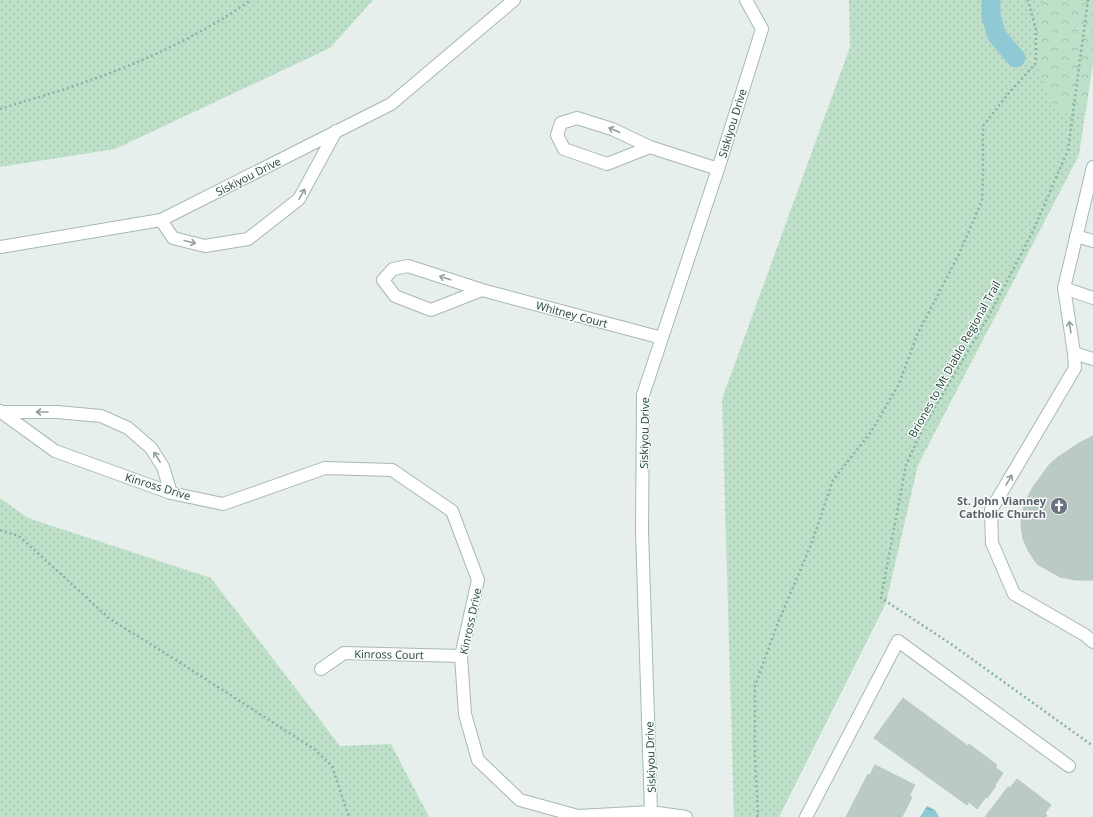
<svg xmlns="http://www.w3.org/2000/svg" width="1093" height="817" font-family="'Open Sans',sans-serif">
<defs>
<pattern id="grass-dots" width="8" height="8" patternUnits="userSpaceOnUse"><rect width="8" height="8" fill="#bfe0c8"/><path d="M2 2h.1M6 6h.1" fill="none" stroke="#a4c1ad" stroke-width="1.8" stroke-linecap="round"/></pattern>
<pattern id="forest-crowns" width="20" height="18" patternUnits="userSpaceOnUse"><rect width="20" height="18" fill="#bfe0c8"/><path d="M2 6a3 3 0 1 1 6 0M12 15a3 3 0 1 1 6 0" fill="none" stroke="#a4c1ad"/></pattern>
<pattern id="water-ripples" width="26" height="14" patternUnits="userSpaceOnUse"><rect width="26" height="14" fill="#8ec9d4"/><path d="M2 4q2-2 4 0t4 0M15 11q2-2 4 0t4 0" fill="none" stroke="#74a5ad"/></pattern>
</defs>
<rect width="100%" height="100%" fill="#e6efeb"/>
<!-- grass -->
<path fill="url(#grass-dots)" d="M 0,0 L 373,0 L 330,48 L 115,149 L 0,167 Z
M 849,0 L 1093,0 L 1093,61 L 1079,155 L 918,465 L 886,603 L 779,817 L 734,817 L 722,399 L 850,47 Z
M 0,498 L 28,518 L 211,578 L 340,746 L 391,744 L 429,817 L 0,817 Z"/>
<!-- forest -->
<path fill="url(#forest-crowns)" d="M 1043,0 L 1093,0 L 1093,61 L 1086,111 L 1055,111 L 1036,63 L 1036,30 Z"/>
<!-- water -->
<path fill="url(#water-ripples)" d="M 927,806 L 935,810 L 939,817 L 920,817 Z"/>
<g fill="none" stroke-linecap="round" stroke-linejoin="round">
<!-- canal -->
<path stroke="#8ec9d4" stroke-width="19" d="M 991,0 L 991,16 L 997,36 L 1016,58"/>
</g>
<!-- building -->
<path fill="#bbcac4" stroke="#b8c9c2" d="M 1093,436 L 1093,580 L 1075,580 L 1060,577 L 1037,564 L 1029,552 L 1023,539 L 1021,525 L 1022,513 L 1027,498 L 1033,487 L 1049,465 L 1058,457 L 1079,443 Z
M 903,698 L 968,746 L 969,744 L 997,765 L 995,767 L 1003,773 L 995,785 L 996,786 L 987,798 L 986,797 L 977,809 L 969,802 L 967,805 L 874,738 Z
M 875,765 L 915,785 L 909,796 L 912,797 L 902,817 L 846,817 L 868,774 L 870,775 Z
M 1017,779 L 1051,805 L 1045,813 L 1047,815 L 1046,817 L 985,817 L 1008,787 L 1010,788 Z"/>
<g fill="none" stroke-linecap="round" stroke-linejoin="round">
<defs>
<path id="minor" d="M 650,147 L 607,164 L 564,149 L 557,135 L 561,123 L 577,118 L 612,129 L 650,147 L 718,169
M 1093,167 L 1064,288 L 1074,353 L 1075,368 L 991,510 L 992,543 L 1014,594 L 1085,635 L 1093,642
M 161,220 L 173,238 L 205,246 L 248,239 L 299,199 L 336,131
M 1076,236 L 1093,241
M 0,247 L 161,220 L 391,104 L 514,0
M 1064,288 L 1093,298
M 482,290 L 431,310 L 395,296 L 383,280 L 393,269 L 408,266 L 482,290 L 662,338
M 1074,353 L 1093,359
M 0,411 L 55,451 L 171,493 L 223,504 L 325,468 L 392,470 L 452,511 L 478,580 L 461,656 L 465,714 L 478,760 L 520,800 L 578,816 L 651,812 L 686,817
M 1,412 L 57,412 L 101,416 L 128,428 L 151,448 L 163,467 L 171,493
M 321,669 L 344,653 L 461,656
M 650,817 L 651,812 L 642,531 L 643,395 L 718,169 L 762,29 L 746,0
M 806,817 L 898,641 L 1069,766"/>
</defs>
<!-- minor casing -->
<use href="#minor" stroke="#a8b8b2" stroke-width="14"/>
<!-- path -->
<path stroke="#86b3a5" stroke-width="2.5" stroke-dasharray="2 3" stroke-linecap="butt" d="M 1088,0 L 1068,150 L 1033,231 L 992,310 L 923,428 L 906,465 L 881,598 L 951,644 L 1093,746
M 0,109 C 27,100 55,93 82,83 C 141,63 200,36 251,0
M 0,530 L 19,536 L 110,619 L 176,660 L 314,749 L 332,766 L 349,817
M 757,817 L 758,814 L 755,758 L 755,686 L 777,625 L 811,545 L 833,480 L 871,432 L 899,384 L 917,335 L 958,256 L 982,201 L 983,175 L 983,126 L 1008,94 L 1036,63 L 1036,30 L 1028,0"/>
<!-- minor -->
<use href="#minor" stroke="#fff" stroke-width="12"/>
</g>
<!-- one-way arrows -->
<defs><path id="oneway-shaft" d="M-6 0H5M1.5-3L5.5 0L1.5 3" fill="none" stroke-width="1.6" stroke-linecap="round" stroke-linejoin="round"/></defs>
<g stroke="#92a09c">
<use href="#oneway-shaft" transform="translate(614 130) rotate(-157)"/>
<use href="#oneway-shaft" transform="translate(302 194) rotate(-60)"/>
<use href="#oneway-shaft" transform="translate(190 242) rotate(14)"/>
<use href="#oneway-shaft" transform="translate(445 278) rotate(-162)"/>
<use href="#oneway-shaft" transform="translate(1070 327) rotate(-99)"/>
<use href="#oneway-shaft" transform="translate(42 412) rotate(180)"/>
<use href="#oneway-shaft" transform="translate(157 457) rotate(-122)"/>
<use href="#oneway-shaft" transform="translate(1009 480) rotate(-59)"/>
</g>
<!-- icons -->
<defs>
<symbol id="church-disc" viewBox="-11 -11 22 22"><circle r="9.5" fill="#6b7280" stroke="#f7fbf9"/><path d="M-1.2-6h2.4v3.5h3.3v2.4h-3.3V6h-2.4V-.1h-3.3v-2.4h3.3Z" fill="#fff"/></symbol>
</defs>
<g fill-rule="evenodd">
<use href="#church-disc" x="1049" y="496" width="20" height="20"/>
</g>
<g text-anchor="middle" dominant-baseline="central" stroke-width="3" stroke-linejoin="round" paint-order="stroke">
<!-- street labels -->
<g font-size="11" fill="#24423a" stroke="#f7fbf9">
<text transform="translate(732 123) rotate(-73)">Siskiyou Drive</text>
<text transform="translate(248 176) rotate(-27)">Siskiyou Drive</text>
<text transform="translate(572 314) rotate(15)">Whitney Court</text>
<text transform="translate(954 359) rotate(-61)">Briones to Mt Diablo Regional Trail</text>
<text transform="translate(644 433) rotate(-89)">Siskiyou Drive</text>
<text transform="translate(158 486) rotate(17)">Kinross Drive</text>
<text transform="translate(470 621) rotate(-78)">Kinross Drive</text>
<text transform="translate(389 654) rotate(1)">Kinross Court</text>
<text transform="translate(650 757) rotate(-92)">Siskiyou Drive</text>
</g>
<!-- worship labels -->
<g font-size="11" font-weight="bold" fill="#5b616d" stroke="#f7fbf9" text-anchor="end">
<text x="1046" y="500">St. John Vianney<tspan x="1046" dy="13">Catholic Church</tspan></text>
</g>
</g>
</svg>
